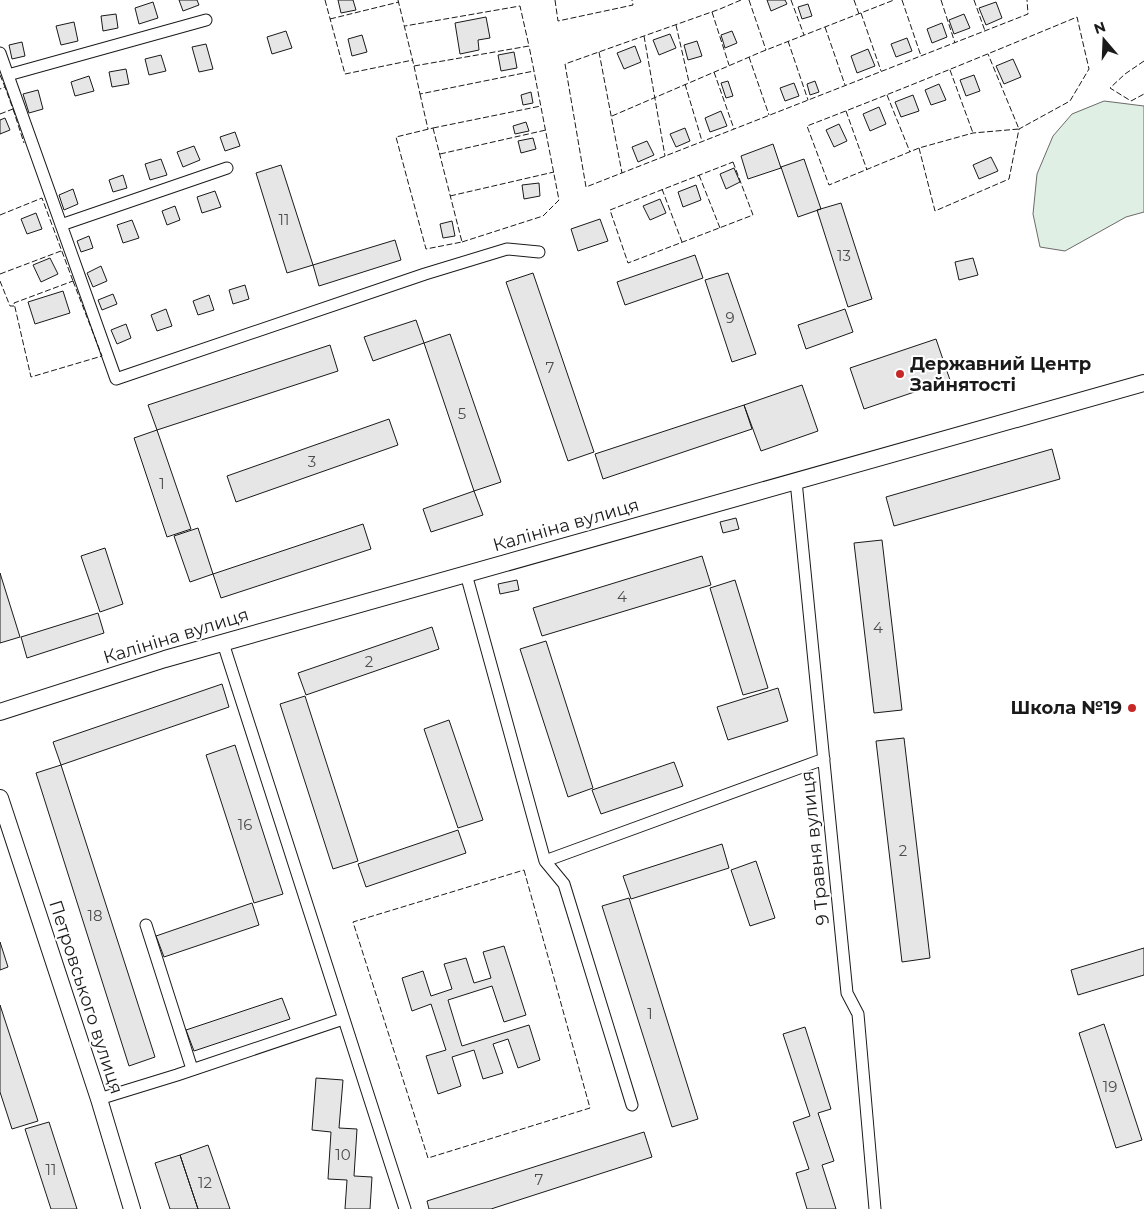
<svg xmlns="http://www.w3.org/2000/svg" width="1144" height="1209" font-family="Montserrat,sans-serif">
<rect width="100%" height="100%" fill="#fff"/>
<!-- green -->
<path fill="#e0efe3" stroke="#6a6a6a" d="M 1104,101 L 1144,106 L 1144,212 L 1126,217 L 1065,251 L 1040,247 L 1033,214 L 1037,174 L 1053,136 L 1072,114 Z"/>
<!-- building -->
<path fill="#e6e6e6" stroke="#1a1a1a" d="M 179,0 L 197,0 L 199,5 L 183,11 Z
M 338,0 L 353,0 L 356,10 L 341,13 Z
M 767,0 L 785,0 L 787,4 L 771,11 Z
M 153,2 L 158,18 L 139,24 L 135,8 Z
M 996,2 L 1002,18 L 986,25 L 979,8 Z
M 808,4 L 812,16 L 802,19 L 798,7 Z
M 116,14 L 118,28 L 103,31 L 101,16 Z
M 964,14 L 970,28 L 954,34 L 949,20 Z
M 486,17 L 490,38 L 478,40 L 479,50 L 460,54 L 455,23 Z
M 74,22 L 78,41 L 61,45 L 56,26 Z
M 942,23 L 947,37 L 932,43 L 927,29 Z
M 286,31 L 292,48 L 272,54 L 267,37 Z
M 732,31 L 737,43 L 725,48 L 721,35 Z
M 670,34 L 676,48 L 659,55 L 653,40 Z
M 362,35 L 367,52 L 352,56 L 348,39 Z
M 907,38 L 912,51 L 896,57 L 891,44 Z
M 697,41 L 702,56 L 688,60 L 684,45 Z
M 22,42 L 25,56 L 12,59 L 9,45 Z
M 206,44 L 213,69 L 199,72 L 192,47 Z
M 635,46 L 641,62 L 624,69 L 617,53 Z
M 868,49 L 875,66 L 857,73 L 851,56 Z
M 514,52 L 517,68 L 501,71 L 498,55 Z
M 161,55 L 166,71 L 149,75 L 145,59 Z
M 1013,59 L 1021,77 L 1004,84 L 996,66 Z
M 126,69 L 129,84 L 112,87 L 109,72 Z
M 974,75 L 980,91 L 966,96 L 960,80 Z
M 89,76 L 94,91 L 75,96 L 71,82 Z
M 728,81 L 733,96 L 726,98 L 721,83 Z
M 815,81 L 819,92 L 810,95 L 807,84 Z
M 794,83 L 799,96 L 785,101 L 780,88 Z
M 939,84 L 946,100 L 931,105 L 925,90 Z
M 38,90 L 43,109 L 29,113 L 23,94 Z
M 531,92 L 533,103 L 523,105 L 521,95 Z
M 913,95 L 919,111 L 901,117 L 895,102 Z
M 879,107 L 886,124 L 870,131 L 863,114 Z
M 721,111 L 727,126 L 710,132 L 705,118 Z
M 5,118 L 10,130 L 0,134 L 0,120 Z
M 526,122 L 529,131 L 515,134 L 513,126 Z
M 839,124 L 847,141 L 834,147 L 826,130 Z
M 685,128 L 690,141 L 676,147 L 670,134 Z
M 235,132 L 240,146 L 225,151 L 220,137 Z
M 533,138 L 536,149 L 521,153 L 518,141 Z
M 647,141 L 654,155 L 638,162 L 632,147 Z
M 773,144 L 781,168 L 748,179 L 741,156 Z
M 194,146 L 200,160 L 183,167 L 177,152 Z
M 991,157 L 998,171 L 979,179 L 973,165 Z
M 161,159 L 167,175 L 150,180 L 145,164 Z
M 804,159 L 821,209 L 798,217 L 781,167 Z
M 281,165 L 313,265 L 287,273 L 256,173 Z
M 734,168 L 740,182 L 726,189 L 720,174 Z
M 123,175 L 127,188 L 113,192 L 109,180 Z
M 539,183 L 540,196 L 524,199 L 522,185 Z
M 696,185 L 701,200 L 683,207 L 678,192 Z
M 73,189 L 78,204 L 64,210 L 59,195 Z
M 215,191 L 221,207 L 202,213 L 197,197 Z
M 660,199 L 666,213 L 650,220 L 643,206 Z
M 841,203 L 872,299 L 848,307 L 817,210 Z
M 175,206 L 180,220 L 167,225 L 162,211 Z
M 36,213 L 42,229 L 27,234 L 21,219 Z
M 600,219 L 608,241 L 578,251 L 571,229 Z
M 132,220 L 139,238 L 123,243 L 117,225 Z
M 452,221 L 455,236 L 443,238 L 440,224 Z
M 89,236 L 93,248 L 81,252 L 77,241 Z
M 395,240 L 401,260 L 319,286 L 313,265 Z
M 695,255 L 703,278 L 625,305 L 617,282 Z
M 50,258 L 58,274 L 41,282 L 33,265 Z
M 973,258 L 978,275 L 959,280 L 955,262 Z
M 101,266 L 107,281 L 93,287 L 87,273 Z
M 533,273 L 594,452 L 568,461 L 506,282 Z
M 728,273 L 756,354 L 732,362 L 705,280 Z
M 245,285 L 249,299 L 233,304 L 229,290 Z
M 63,291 L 70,313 L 35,324 L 28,302 Z
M 113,294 L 117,304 L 102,310 L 98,300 Z
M 209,295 L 214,310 L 198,315 L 193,301 Z
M 166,309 L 172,326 L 157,331 L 151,315 Z
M 845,309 L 853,332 L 806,349 L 798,325 Z
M 416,320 L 424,343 L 373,361 L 364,337 Z
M 126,324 L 131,338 L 117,344 L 111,330 Z
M 450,334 L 501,482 L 474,491 L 424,343 Z
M 936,339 L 950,380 L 864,409 L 850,368 Z
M 330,345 L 338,371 L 157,430 L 148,405 Z
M 802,385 L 818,431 L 761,451 L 744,405 Z
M 744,405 L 752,429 L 603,479 L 595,454 Z
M 389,419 L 398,445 L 236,502 L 227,476 Z
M 157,430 L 191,529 L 167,537 L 134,438 Z
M 1052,449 L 1060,479 L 894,526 L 886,497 Z
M 474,491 L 483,515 L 431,532 L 423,509 Z
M 736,518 L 739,529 L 723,533 L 720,522 Z
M 363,524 L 371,549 L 221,598 L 213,574 Z
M 198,528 L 213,574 L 190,582 L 174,536 Z
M 882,540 L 902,710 L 874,713 L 854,543 Z
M 105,548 L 123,604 L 100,612 L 81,556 Z
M 702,556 L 711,585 L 542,636 L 533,608 Z
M 0,573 L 20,637 L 0,643 Z
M 517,580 L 519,590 L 500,594 L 498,584 Z
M 735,580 L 768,688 L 743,695 L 710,588 Z
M 98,613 L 104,633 L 27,658 L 21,637 Z
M 432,627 L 439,649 L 306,695 L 298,673 Z
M 546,641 L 593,788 L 568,797 L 520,649 Z
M 222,684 L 229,707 L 61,765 L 53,742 Z
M 778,688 L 788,721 L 728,740 L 717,707 Z
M 305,696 L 358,861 L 333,869 L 280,704 Z
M 449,720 L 483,820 L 458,828 L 424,729 Z
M 904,738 L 930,958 L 902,962 L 876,741 Z
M 235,745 L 283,894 L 254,903 L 206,755 Z
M 674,762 L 683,786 L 601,814 L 592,790 Z
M 61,765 L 155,1057 L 129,1066 L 36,773 Z
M 458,830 L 466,853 L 366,887 L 358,864 Z
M 722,844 L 729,868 L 631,899 L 623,876 Z
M 756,861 L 775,918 L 750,926 L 731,870 Z
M 629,898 L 698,1119 L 672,1127 L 602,906 Z
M 252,903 L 259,925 L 164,957 L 156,936 Z
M 0,942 L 8,967 L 0,970 Z
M 504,946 L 526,1015 L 504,1022 L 492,986 L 448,1000 L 462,1046 L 529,1025 L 540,1060 L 518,1068 L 508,1039 L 493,1044 L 503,1073 L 483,1079 L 474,1050 L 452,1057 L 461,1086 L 438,1094 L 426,1056 L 446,1050 L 431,1004 L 412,1011 L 402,978 L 423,971 L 431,996 L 452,989 L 444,964 L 466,958 L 474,983 L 491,978 L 483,952 Z
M 1144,948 L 1144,975 L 1078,995 L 1071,970 Z
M 282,998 L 290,1019 L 194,1051 L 186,1030 Z
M 0,1005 L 38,1121 L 12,1129 L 0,1092 Z
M 1104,1024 L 1142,1140 L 1116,1148 L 1079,1033 Z
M 805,1027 L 831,1109 L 818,1113 L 834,1161 L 822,1165 L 836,1209 L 807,1209 L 796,1173 L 809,1169 L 793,1122 L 810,1116 L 783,1034 Z
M 316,1078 L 343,1080 L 339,1128 L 357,1129 L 354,1176 L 372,1177 L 370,1209 L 345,1209 L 347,1180 L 328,1179 L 331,1132 L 312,1130 Z
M 49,1122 L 77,1209 L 51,1209 L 25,1129 Z
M 644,1132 L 652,1157 L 491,1209 L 429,1209 L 427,1201 Z
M 208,1145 L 230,1209 L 198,1209 L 180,1155 Z
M 180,1155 L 198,1209 L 170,1209 L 155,1163 Z"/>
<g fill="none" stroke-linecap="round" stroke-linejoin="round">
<defs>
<path id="street" d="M 0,53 L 116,379 L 425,274 L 507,249 L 539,252
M 8,75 L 206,20
M 61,225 L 227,168
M 796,481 L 847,993 L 858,1014 L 875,1209
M 466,574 L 545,861 L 824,759
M 223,643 L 405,1209
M 545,861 L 564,884 L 632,1105
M 146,925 L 192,1069
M 99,1099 L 177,1075 L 343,1019"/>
<path id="secondary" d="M 0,712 L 165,659 L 1144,383
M 0,798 L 99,1099 L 132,1209"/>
</defs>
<!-- street casing -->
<use href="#street" stroke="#1a1a1a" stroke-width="13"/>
<!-- secondary casing -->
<use href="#secondary" stroke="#1a1a1a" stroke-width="18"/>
<!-- street -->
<use href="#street" stroke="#fff" stroke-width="11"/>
<!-- secondary -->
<use href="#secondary" stroke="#fff" stroke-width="16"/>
<!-- fence -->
<path stroke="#1a1a1a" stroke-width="1" stroke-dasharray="6 2.5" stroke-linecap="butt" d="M 325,0 L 345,74 L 413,60
M 398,0 L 414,66 L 529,46 L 520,6 L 405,26
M 555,0 L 558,21 L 633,5 L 632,0
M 741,0 L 720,9 L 565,64 L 586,187 L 1028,14 L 1027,0
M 749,0 L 766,50
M 791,0 L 804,35
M 854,0 L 859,14
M 902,0 L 921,56
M 941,0 L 955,43
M 974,0 L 985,31
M 712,12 L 729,65
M 861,13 L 881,71
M 330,19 L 399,2
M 676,25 L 689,82
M 825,27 L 845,85
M 644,36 L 665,156
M 788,41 L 808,100
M 599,52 L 622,173
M 749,57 L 769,115
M 1144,61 L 1125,74 L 1110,88 L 1131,101 L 1144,94
M 414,66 L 420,94 L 534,71 L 529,46
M 950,70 L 973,133
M 714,72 L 734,129
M 0,75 L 5,87 L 0,89
M 685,84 L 702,141
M 420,94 L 428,129
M 887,95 L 910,152
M 13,109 L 24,143
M 846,111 L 867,170
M 0,114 L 13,109 L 5,87
M 612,116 L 761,52 L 894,0
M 433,128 L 462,242 L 426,249 L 396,137 Z
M 433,128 L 541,106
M 919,148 L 935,211 L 1009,179 L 1019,129 L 1070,101 L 1089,69 L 1077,17 C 988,54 898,91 807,126 L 829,185 L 919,148 L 973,133 L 1019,129 L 988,54
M 440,154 L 546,130
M 733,162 L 753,215 L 628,263 L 610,210 Z
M 699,175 L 720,228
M 662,189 L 682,242
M 450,196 L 554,172
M 0,215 L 42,198 L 73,281
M 462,242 L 543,216 L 559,200 L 534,71
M 0,274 L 61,251
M 0,281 L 10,306 L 14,306
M 73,281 L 102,356 L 31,377 L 14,303 Z
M 524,870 L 590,1108 L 428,1158 L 353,922 Z"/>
</g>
<!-- markers -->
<g fill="#c62828" stroke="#fff" stroke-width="2">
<circle cx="900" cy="374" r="5"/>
<circle cx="1132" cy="708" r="5"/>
</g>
<g text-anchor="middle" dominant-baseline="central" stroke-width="4" stroke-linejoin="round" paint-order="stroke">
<!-- number labels -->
<g font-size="15" fill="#4d4d4d">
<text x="284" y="219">11</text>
<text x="844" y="255">13</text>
<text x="730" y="317">9</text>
<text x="550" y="367">7</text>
<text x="462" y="413">5</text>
<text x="312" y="461">3</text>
<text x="162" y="483">1</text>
<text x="622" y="596">4</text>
<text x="878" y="627">4</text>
<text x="369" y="661">2</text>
<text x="245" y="824">16</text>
<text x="903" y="850">2</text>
<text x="95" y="915">18</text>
<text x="650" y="1013">1</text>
<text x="1110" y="1086">19</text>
<text x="343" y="1154">10</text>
<text x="51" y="1169">11</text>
<text x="539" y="1179">7</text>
<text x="205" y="1182">12</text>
</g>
<!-- poi labels -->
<g font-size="18" font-weight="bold" fill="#1a1a1a" stroke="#fff" text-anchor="start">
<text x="910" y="364">Державний Центр<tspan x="910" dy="21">Зайнятості</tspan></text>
<text x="1122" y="708" text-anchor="end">Школа №19</text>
</g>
<!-- street labels -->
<g font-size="18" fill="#1a1a1a" stroke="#fff">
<text transform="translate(566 525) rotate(-16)">Калініна вулиця</text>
<text transform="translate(176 636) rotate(-17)">Калініна вулиця</text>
<text transform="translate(815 848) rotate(-96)">9 Травня вулиця</text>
<text transform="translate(86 997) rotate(72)">Петровського вулиця</text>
</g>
</g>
<!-- north arrow -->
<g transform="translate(1104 40) rotate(341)" stroke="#ffffff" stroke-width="4" paint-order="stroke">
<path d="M0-4L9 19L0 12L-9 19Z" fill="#1a1a1a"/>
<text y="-8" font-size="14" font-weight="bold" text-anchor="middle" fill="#1a1a1a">N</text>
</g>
</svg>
